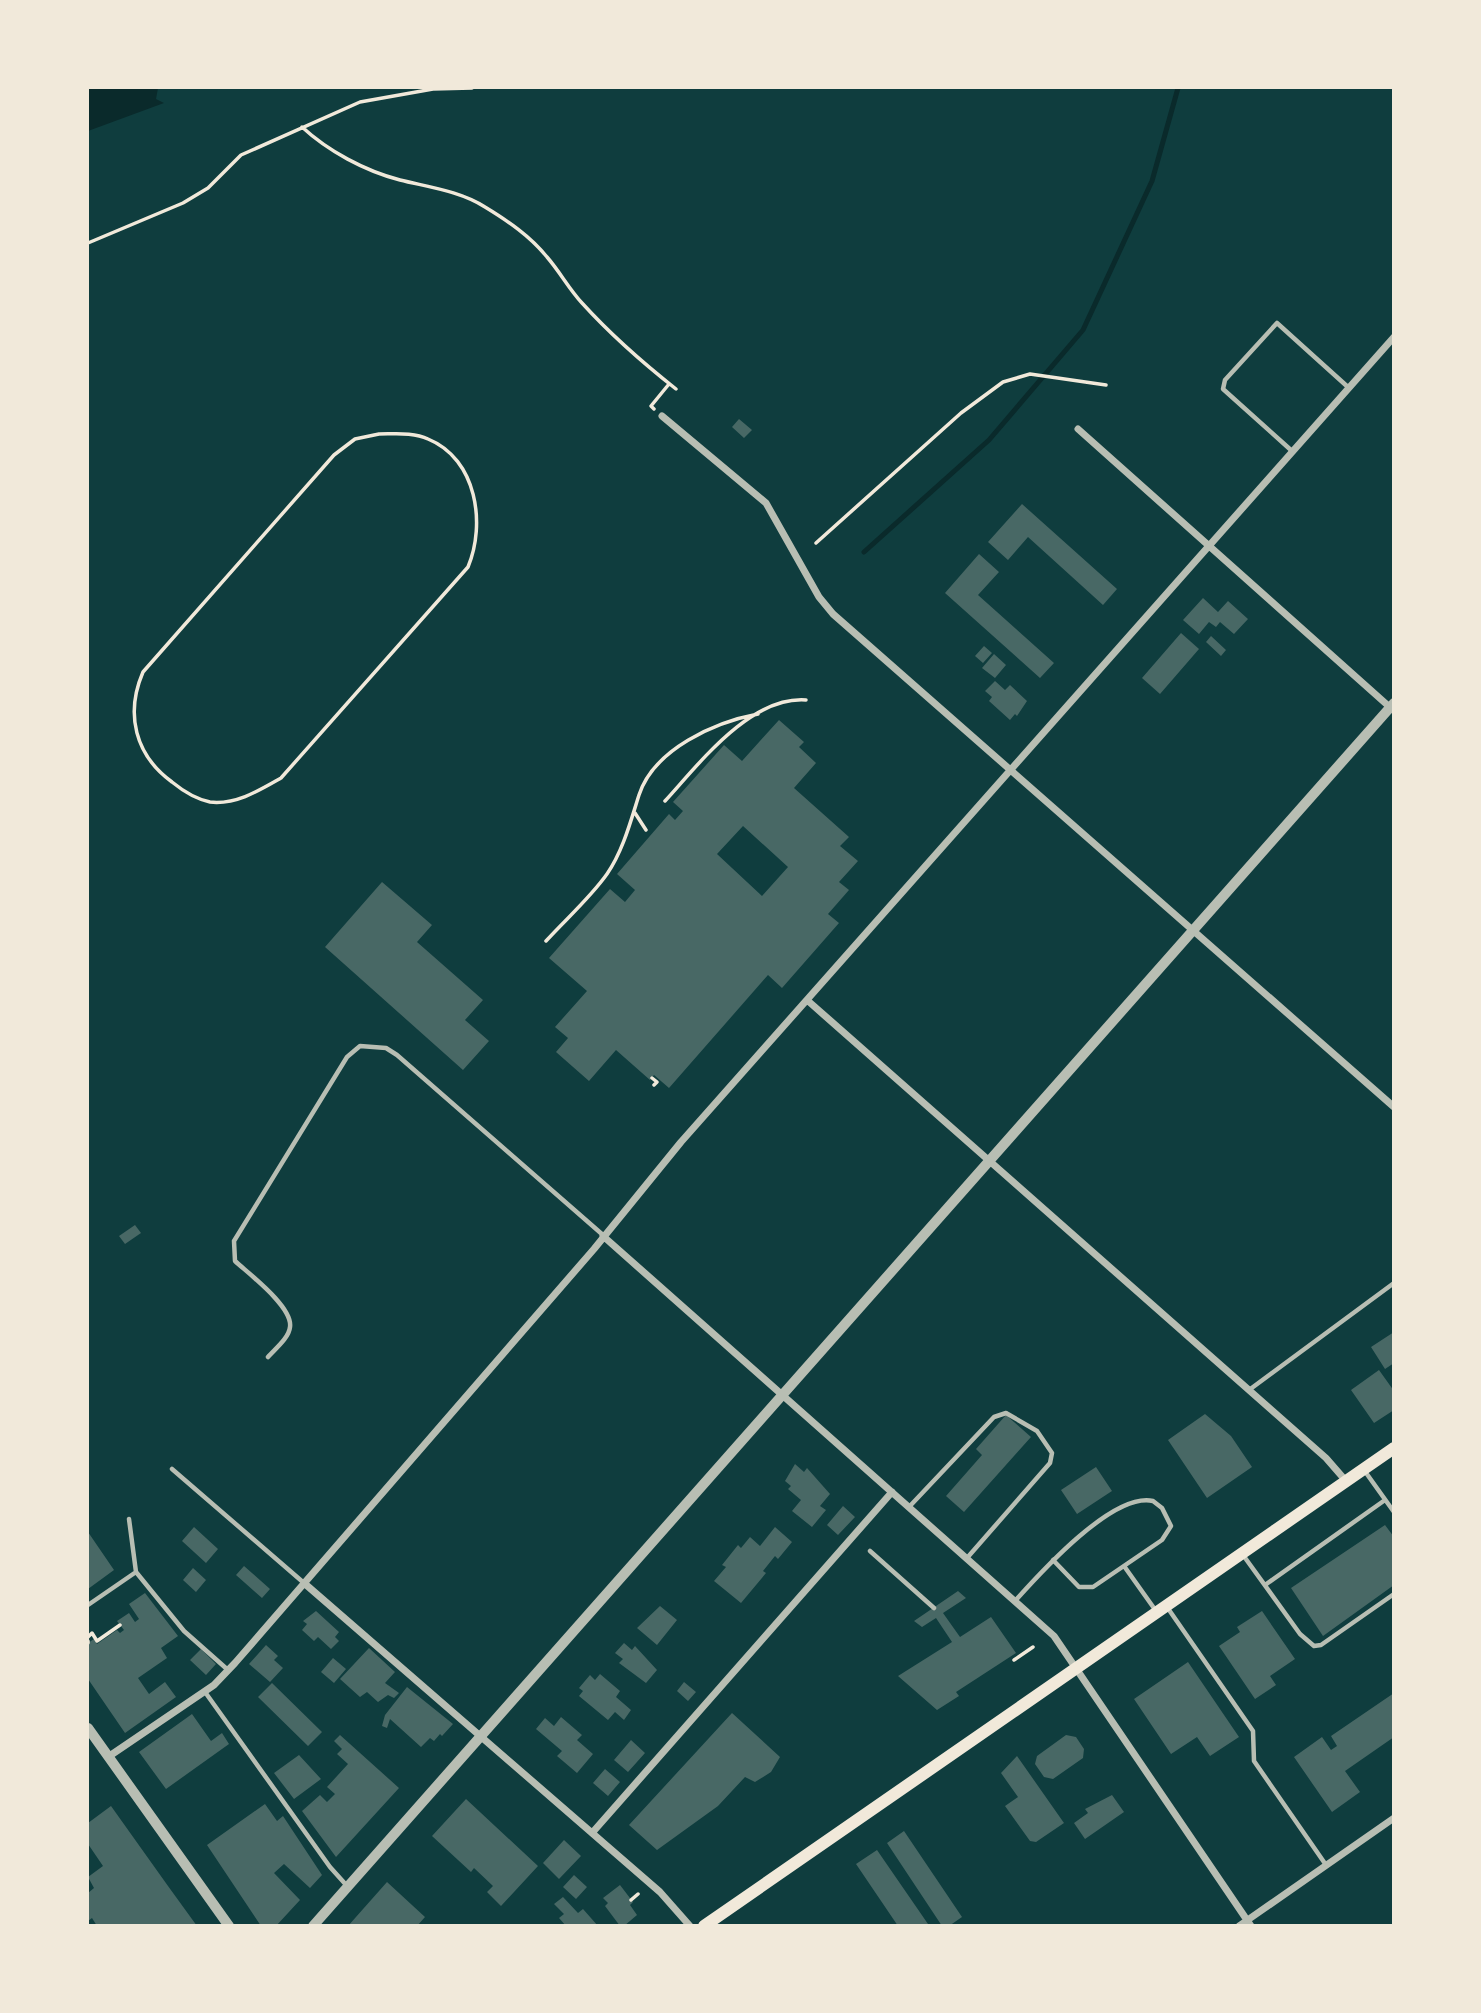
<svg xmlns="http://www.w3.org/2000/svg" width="1481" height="2013" font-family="'Playfair Display',serif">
<rect width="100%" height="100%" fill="#0f3d3e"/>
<!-- water -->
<path fill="#0a2a2b" d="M 88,88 L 158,88 L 156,99 L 164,103 L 88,131 Z"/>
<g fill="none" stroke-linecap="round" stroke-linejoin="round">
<!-- stream -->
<path stroke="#0a2a2b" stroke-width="5" d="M 864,552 L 989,440 L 1083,330 L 1152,181 L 1178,88"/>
</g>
<!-- building -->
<path fill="#486865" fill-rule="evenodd" d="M 739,419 L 752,430 L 744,438 L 732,427 Z
M 1022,504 L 1117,589 L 1103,605 L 1028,537 L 1008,560 L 988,542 Z
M 979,554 L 999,572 L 978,595 L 1054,663 L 1040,678 L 945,593 Z
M 1203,598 L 1218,612 L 1228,601 L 1248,619 L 1234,634 L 1220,622 L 1216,627 L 1209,622 L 1199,634 L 1183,620 Z
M 1181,633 L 1199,649 L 1160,694 L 1142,678 Z
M 1211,636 L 1226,650 L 1221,656 L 1206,642 Z
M 984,646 L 992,653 L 983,663 L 975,656 Z
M 994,654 L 1006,665 L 995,678 L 982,668 Z
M 995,681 L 1005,690 L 1010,685 L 1027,701 L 1017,716 L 1015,714 L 1010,720 L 989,701 L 992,697 L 985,691 Z
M 779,720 L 804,742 L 799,747 L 816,763 L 794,788 L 849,837 L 840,846 L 858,861 L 839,882 L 849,890 L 828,914 L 839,923 L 782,988 L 768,975 L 669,1088 L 654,1075 L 650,1080 L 616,1050 L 589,1081 L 556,1052 L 568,1038 L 555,1027 L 587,991 L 549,958 L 610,889 L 625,902 L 635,890 L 617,874 L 669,814 L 675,820 L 683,811 L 673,802 L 724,745 L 742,761 ZM 743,826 L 788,867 L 762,896 L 717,854 Z
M 382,882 L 432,925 L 417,942 L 483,1000 L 465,1020 L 489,1041 L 463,1070 L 325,947 Z
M 135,1225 L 141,1233 L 125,1244 L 119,1236 Z
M 1394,1332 L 1394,1363 L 1385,1369 L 1371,1347 Z
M 1379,1370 L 1394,1391 L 1394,1410 L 1374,1423 L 1351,1390 Z
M 1205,1414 L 1231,1436 L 1252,1467 L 1207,1498 L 1168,1440 Z
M 1006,1415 L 1031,1437 L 964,1512 L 946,1496 L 982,1455 L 976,1449 Z
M 795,1464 L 804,1472 L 807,1468 L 830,1494 L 820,1506 L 826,1510 L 812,1527 L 792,1511 L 801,1500 L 788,1489 L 791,1486 L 785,1481 Z
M 1096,1467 L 1112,1491 L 1077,1514 L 1061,1490 Z
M 843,1506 L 855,1517 L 838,1535 L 827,1525 Z
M 1385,1525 L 1394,1537 L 1394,1585 L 1323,1636 L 1291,1588 Z
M 194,1527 L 218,1549 L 206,1563 L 182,1541 Z
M 775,1527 L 792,1542 L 778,1559 L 775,1556 L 763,1571 L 766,1573 L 741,1603 L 714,1581 L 726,1567 L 722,1565 L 738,1545 L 741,1548 L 750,1537 L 760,1546 Z
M 88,1532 L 114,1570 L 88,1589 Z
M 244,1566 L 270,1589 L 262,1598 L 236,1575 Z
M 193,1568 L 206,1580 L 196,1592 L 183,1580 Z
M 958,1591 L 966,1598 L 943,1613 L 960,1637 L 991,1617 L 1016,1653 L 956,1692 L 959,1696 L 937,1710 L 898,1676 L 952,1642 L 936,1618 L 922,1627 L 914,1621 Z
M 145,1593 L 178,1636 L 161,1648 L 167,1658 L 138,1678 L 149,1694 L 165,1682 L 176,1697 L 125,1733 L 88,1679 L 88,1643 L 94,1639 L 97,1644 L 117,1630 L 120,1633 L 124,1630 L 117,1621 L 129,1613 L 135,1622 L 139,1619 L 129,1604 Z
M 660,1606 L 677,1620 L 657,1645 L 637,1628 Z
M 316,1611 L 339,1632 L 335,1637 L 339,1641 L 331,1649 L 318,1637 L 314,1641 L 302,1630 L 307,1624 L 303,1621 Z
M 1262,1611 L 1295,1659 L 1270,1676 L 1276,1685 L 1255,1699 L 1219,1646 L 1240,1632 L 1237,1627 Z
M 624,1643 L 632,1650 L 635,1646 L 657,1670 L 646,1683 L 619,1663 L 623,1659 L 615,1653 Z
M 266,1645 L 278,1656 L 274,1660 L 283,1668 L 270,1682 L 249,1664 Z
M 369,1648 L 395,1672 L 385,1683 L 399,1693 L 394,1698 L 388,1695 L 378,1702 L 367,1692 L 360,1697 L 340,1679 Z
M 201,1649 L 216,1664 L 206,1675 L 190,1660 Z
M 333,1658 L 346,1669 L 334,1683 L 321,1672 Z
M 1188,1662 L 1239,1737 L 1210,1756 L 1197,1737 L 1171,1754 L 1134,1699 Z
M 600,1674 L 620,1691 L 616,1697 L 631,1710 L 624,1720 L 615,1712 L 608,1720 L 579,1696 L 583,1691 L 579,1688 L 590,1675 L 595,1680 Z
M 684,1682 L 696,1692 L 688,1701 L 677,1691 Z
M 272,1683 L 322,1732 L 308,1746 L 258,1697 Z
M 407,1687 L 453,1724 L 442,1736 L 440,1734 L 434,1741 L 430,1738 L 421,1747 L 390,1719 L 387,1728 L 382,1726 L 385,1715 Z
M 1394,1693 L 1394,1737 L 1345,1771 L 1360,1792 L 1332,1812 L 1294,1757 L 1322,1737 L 1331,1750 L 1337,1746 L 1331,1736 Z
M 732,1713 L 780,1757 L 771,1772 L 755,1782 L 745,1777 L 718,1806 L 657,1850 L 629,1825 Z
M 192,1714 L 211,1741 L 222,1733 L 229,1744 L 166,1789 L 139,1752 Z
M 561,1717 L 582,1735 L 577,1740 L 593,1754 L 577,1773 L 557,1756 L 562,1751 L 536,1729 L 545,1718 L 554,1726 Z
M 340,1735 L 399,1788 L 336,1857 L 302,1811 L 320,1795 L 327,1802 L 335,1794 L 327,1787 L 348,1764 L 337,1754 L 342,1749 L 334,1741 Z
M 1066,1735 L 1076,1737 L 1084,1749 L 1083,1758 L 1053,1779 L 1044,1777 L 1035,1764 L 1037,1756 Z
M 631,1740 L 645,1753 L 628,1772 L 614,1760 Z
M 299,1755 L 321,1779 L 294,1799 L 274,1773 Z
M 1017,1756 L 1064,1823 L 1036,1842 L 1030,1841 L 1005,1806 L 1018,1797 L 1001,1773 Z
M 605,1769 L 620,1782 L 608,1796 L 593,1783 Z
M 1112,1795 L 1124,1812 L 1085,1839 L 1074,1823 L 1088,1813 L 1085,1809 Z
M 466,1799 L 538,1866 L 501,1906 L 487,1892 L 493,1886 L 474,1868 L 471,1872 L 432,1836 Z
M 265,1804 L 277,1821 L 283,1816 L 322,1875 L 310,1888 L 284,1864 L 274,1873 L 300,1900 L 276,1926 L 261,1926 L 207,1845 Z
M 111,1806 L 168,1886 L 197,1926 L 97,1926 L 92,1918 L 88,1921 L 88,1893 L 94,1888 L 88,1877 L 103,1866 L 88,1844 L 88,1823 Z
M 904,1831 L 962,1917 L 949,1926 L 942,1926 L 887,1843 Z
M 564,1840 L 581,1856 L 559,1879 L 543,1863 Z
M 877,1850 L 928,1924 L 925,1926 L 898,1926 L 856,1864 Z
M 574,1875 L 587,1887 L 576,1899 L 563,1887 Z
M 387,1882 L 425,1917 L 417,1926 L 348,1926 Z
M 620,1885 L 633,1902 L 630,1905 L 637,1915 L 624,1926 L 620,1926 L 605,1906 L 608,1903 L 603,1898 Z
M 563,1897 L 578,1913 L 583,1909 L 598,1926 L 566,1926 L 559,1918 L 564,1914 L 554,1904 Z"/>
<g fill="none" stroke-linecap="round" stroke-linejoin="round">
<!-- path -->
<path stroke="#f1e9da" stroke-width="3.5" d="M 302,127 C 328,151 365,171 400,180 C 428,187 460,191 485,207 C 508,221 530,236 547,257 C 560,272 569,289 582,303 C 611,335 643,363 676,389
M 88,243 L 183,203 L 208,188 L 241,155 L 360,102 L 433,89 L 472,88
M 654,409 L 651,406 L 669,384
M 379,434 C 395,434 414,432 428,439 C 477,459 486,524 468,567 L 281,778 C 260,790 236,805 210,802 C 196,799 183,791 172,782 C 135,755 125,714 143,672 L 334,455 L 355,439 Z
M 816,543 L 961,413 L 1003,382 L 1030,374 L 1106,385
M 665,801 C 699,764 750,696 806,700
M 635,813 L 646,830
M 546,941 C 566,919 590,898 607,874 C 623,851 631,820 639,795 C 654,749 715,722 758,714
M 652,1078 L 657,1082 L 654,1085
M 88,1637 L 92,1633 L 97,1641 L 120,1625
M 88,1641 L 88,1643
M 1014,1660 L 1033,1647
M 631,1900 L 638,1894"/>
<!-- service -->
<path stroke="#b8beb3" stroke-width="4.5" d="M 1292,451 L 1223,389 L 1225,380 L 1277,323 L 1349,388
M 268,1357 C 275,1349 289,1338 290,1327 C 293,1307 249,1274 235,1261 L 234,1241 L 347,1057 L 360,1046 L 386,1048 L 397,1055 L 603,1235
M 1249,1390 L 1394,1283
M 172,1469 L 304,1583
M 1364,1470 L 1394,1512
M 909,1507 L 994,1417 L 1006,1413 L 1037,1431 L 1052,1453 L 1050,1463 L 967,1558
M 870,1551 L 934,1608
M 1243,1555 L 1300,1634 L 1314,1646 L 1321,1645 L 1394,1594
M 1124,1566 L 1156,1611
M 136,1572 L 184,1631 L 228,1670
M 1265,1585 L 1385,1500
M 1015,1601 C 1041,1572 1113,1492 1153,1501 L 1162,1508 L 1171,1526 L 1162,1540 L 1093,1587 L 1079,1587 L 1053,1560
M 88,1605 L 136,1572 L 129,1519
M 1167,1607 L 1253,1731 L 1254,1761 L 1326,1865
M 205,1692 L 330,1867 L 348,1887"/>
<!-- minor -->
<path stroke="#b8beb3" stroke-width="7" d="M 662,416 L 766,503 L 819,597 L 833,614 L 1394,1107
M 1078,429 L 1393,710
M 807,1000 L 1326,1458 L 1346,1481
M 603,1236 L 1054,1636 L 1251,1926
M 304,1583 L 660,1892 L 690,1926
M 108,1757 L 214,1685 L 235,1663 L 594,1249 L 681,1142 L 1394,337
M 592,1833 L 892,1492
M 1239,1926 L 1394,1818"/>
<!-- tertiary -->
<path stroke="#b8beb3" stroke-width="10" d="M 88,1728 L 229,1926
M 313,1926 L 1394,703"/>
<!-- secondary -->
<path stroke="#f1e9da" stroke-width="12" d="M 704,1926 L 1394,1448"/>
</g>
<!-- border -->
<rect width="1481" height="2013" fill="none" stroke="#f1e9da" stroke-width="178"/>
</svg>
